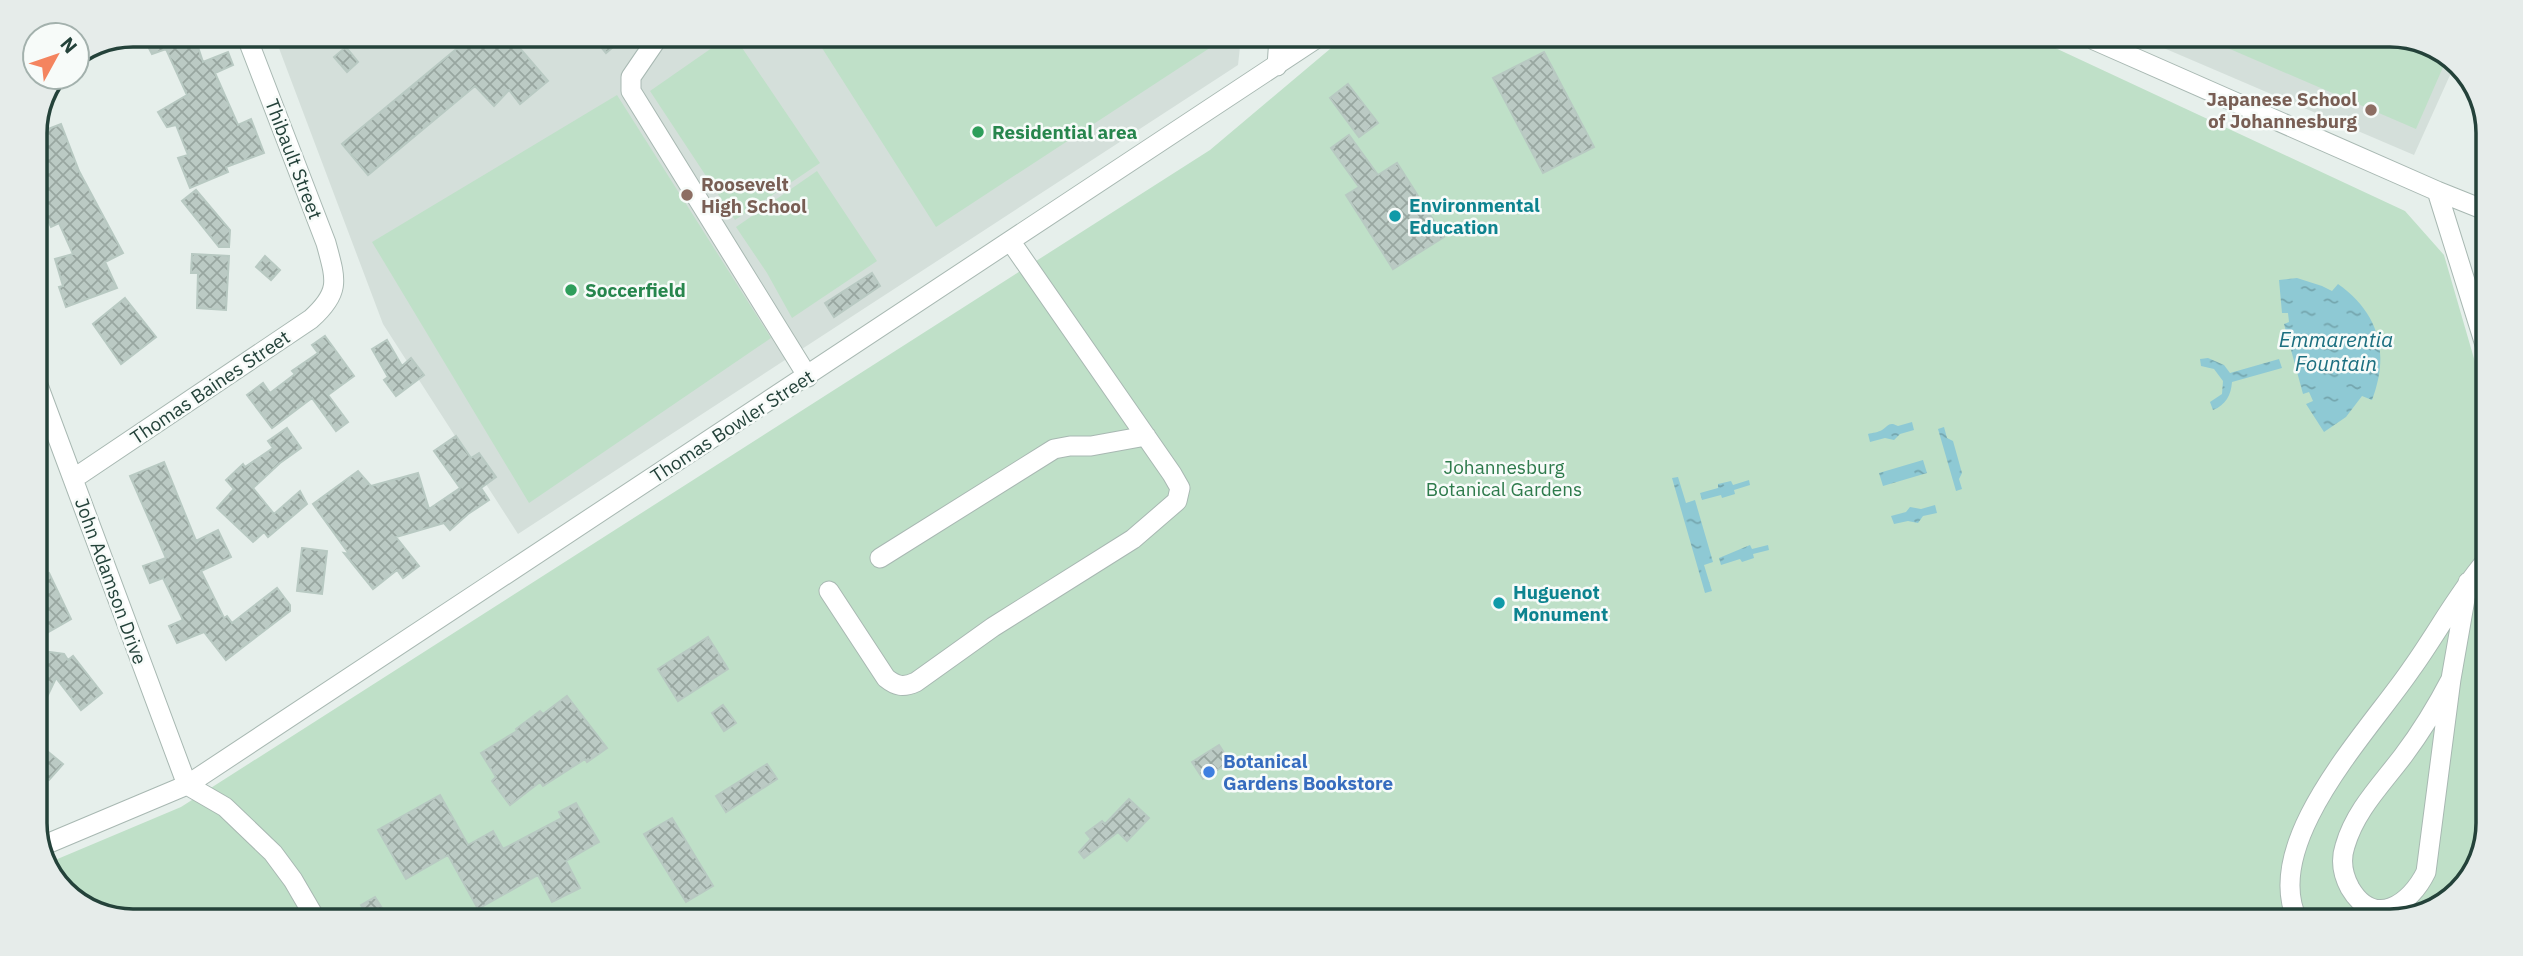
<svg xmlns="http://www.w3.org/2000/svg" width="2523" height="956" font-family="'IBM Plex Sans',sans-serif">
<defs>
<pattern id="water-ripples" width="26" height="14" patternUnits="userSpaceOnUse" patternTransform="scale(1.75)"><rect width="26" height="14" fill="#8ec9d4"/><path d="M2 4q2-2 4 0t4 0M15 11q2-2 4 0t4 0" fill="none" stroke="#74a5ad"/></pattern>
<pattern id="building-cross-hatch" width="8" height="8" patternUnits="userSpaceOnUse" patternTransform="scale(1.75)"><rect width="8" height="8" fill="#bbcac4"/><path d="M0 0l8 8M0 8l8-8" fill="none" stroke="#98a6a0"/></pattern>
</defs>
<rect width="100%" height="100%" fill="#e6efeb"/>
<!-- built -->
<path fill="#d4dfda" d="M 274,35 L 1241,38 L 1238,65 L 518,534 L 383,324 Z
M 2145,40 L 2422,40 L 2455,64 L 2414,155 Z"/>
<!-- green -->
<path fill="#bfe0c8" d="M 729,36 L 734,36 L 820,163 L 735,220 L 650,91 Z
M 815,37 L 1225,38 L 936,227 Z
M 1343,38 L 2036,39 L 2405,211 L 2444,255 L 2486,400 L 2483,855 L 2445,904 L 2390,921 L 101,916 L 55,882 L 48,863 L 181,807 L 1210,150 Z
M 2209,40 L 2422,40 L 2447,58 L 2416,129 Z
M 617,95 L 771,338 L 529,503 L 372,242 Z
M 817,171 L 877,261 L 792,318 L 767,273 L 736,227 Z"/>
<!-- water -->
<path fill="url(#water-ripples)" d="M 2297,278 L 2322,286 L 2332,291 L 2338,284 C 2379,313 2390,353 2372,400 L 2362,396 L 2346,417 L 2324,432 L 2306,404 L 2313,401 L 2309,392 L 2303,394 L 2284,324 L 2289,322 L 2288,313 L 2282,313 L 2279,280 Z
M 2208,358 L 2224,365 L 2230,373 L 2279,359 L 2282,368 L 2232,382 C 2231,395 2226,405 2213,410 L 2210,402 L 2222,394 L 2223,381 L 2214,369 L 2201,366 L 2200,359 Z
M 1912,422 L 1914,430 L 1900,434 L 1894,440 L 1885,438 L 1870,442 L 1868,434 C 1872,433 1879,432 1882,430 C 1888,426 1889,421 1898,426 Z
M 1944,427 L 1947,438 L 1953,441 L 1962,473 L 1959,479 L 1962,489 L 1956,491 L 1938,429 Z
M 1923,460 L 1927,473 L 1883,486 L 1879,473 Z
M 1678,477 L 1686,503 L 1695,500 L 1713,562 L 1704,565 L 1712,591 L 1705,593 L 1672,478 Z
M 1749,480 L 1750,485 L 1734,490 L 1735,494 L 1722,498 L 1721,495 L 1702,500 L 1700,493 L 1718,488 L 1718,484 L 1731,481 L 1733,485 Z
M 1935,505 L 1937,513 L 1923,516 L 1918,523 L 1908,521 L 1894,524 L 1891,516 L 1906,512 L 1910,507 L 1921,509 Z
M 1750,545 L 1752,549 L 1768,545 L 1769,550 L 1753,554 L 1754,558 L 1742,562 L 1740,559 L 1721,565 L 1719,558 Z"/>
<!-- building -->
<path fill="url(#building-cross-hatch)" stroke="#b8c9c2" stroke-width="2" d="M 142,35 L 199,35 L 195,38 L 203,62 L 228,52 L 233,65 L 215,73 L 238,125 L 251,119 L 264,153 L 226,167 L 228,172 L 190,188 L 178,158 L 188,155 L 176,125 L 167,127 L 158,112 L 187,95 L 166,49 L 152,54 Z
M 472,36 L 528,36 L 517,45 L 548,81 L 520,104 L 509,90 L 494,106 L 475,86 L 368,175 L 342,144 Z
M 592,36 L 626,36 L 606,53 Z
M 346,47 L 358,62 L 347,72 L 334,57 Z
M 1544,52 L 1594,147 L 1543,173 L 1493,78 Z
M 1348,84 L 1378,123 L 1359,137 L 1330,98 Z
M 61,124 L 79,171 L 123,253 L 105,262 L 117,288 L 66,307 L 59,287 L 63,286 L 55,259 L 73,254 L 59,223 L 51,227 L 35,193 L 44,188 L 35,165 L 35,134 Z
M 1349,135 L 1378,175 L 1397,163 L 1444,237 L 1393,269 L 1346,195 L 1359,187 L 1331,148 Z
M 196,190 L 230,230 L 229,247 L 219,247 L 182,201 Z
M 192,254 L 229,256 L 226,310 L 197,308 L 198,273 L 191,273 Z
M 265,256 L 280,270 L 271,280 L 256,267 Z
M 872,273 L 880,286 L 834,317 L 825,303 Z
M 125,298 L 156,337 L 121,364 L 93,324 Z
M 325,336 L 354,376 L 328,395 L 348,422 L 336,431 L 312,398 L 272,428 L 247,395 L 263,383 L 270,393 L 295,374 L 292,371 L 318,353 L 312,345 Z
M 387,340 L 402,366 L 411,358 L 424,375 L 396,396 L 384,380 L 388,377 L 372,349 Z
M 287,428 L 301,448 L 280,463 L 253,488 L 274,514 L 300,491 L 307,504 L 268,537 L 264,532 L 253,542 L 217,508 L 234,489 L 226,480 L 243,464 L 245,467 L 273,448 L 268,441 Z
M 456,436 L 471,458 L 479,453 L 496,477 L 481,488 L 489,500 L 468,514 L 450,530 L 444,523 L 396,537 L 419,566 L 403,578 L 397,570 L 373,589 L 344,553 L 349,554 L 313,504 L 358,471 L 371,486 L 418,473 L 429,509 L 460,488 L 434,451 Z
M 164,462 L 196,541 L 218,530 L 231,557 L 201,571 L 224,618 L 227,616 L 232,623 L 277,588 L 290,605 L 290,611 L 226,660 L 204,632 L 177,643 L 169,626 L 183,620 L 163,578 L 150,583 L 143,566 L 166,558 L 130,476 Z
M 302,548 L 327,551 L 322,594 L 297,591 Z
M 49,573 L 71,619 L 43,635 L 35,620 L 35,580 Z
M 708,637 L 728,669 L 678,701 L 658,669 Z
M 35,650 L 64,654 L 68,660 L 73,656 L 102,693 L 81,710 L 56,678 L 35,722 Z
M 567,696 L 607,748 L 587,762 L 585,759 L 543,786 L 540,782 L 510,805 L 492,781 L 496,777 L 481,753 L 517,731 L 516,729 L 540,711 L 543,714 Z
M 723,705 L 736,723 L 724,731 L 712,713 Z
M 35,741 L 63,764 L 49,780 L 35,769 Z
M 1219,745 L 1230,762 L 1203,779 L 1192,762 Z
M 767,764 L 777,779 L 726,812 L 716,796 Z
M 440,795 L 468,845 L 493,831 L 503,849 L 562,818 L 559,812 L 576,803 L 599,842 L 566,861 L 580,888 L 552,902 L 538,875 L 478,909 L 448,855 L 406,879 L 378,830 Z
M 1129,799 L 1149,818 L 1127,841 L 1118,832 L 1084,858 L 1079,852 L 1091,839 L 1086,833 L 1102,821 L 1105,824 Z
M 672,818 L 713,886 L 686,902 L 644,834 Z
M 375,897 L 387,916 L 368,916 L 361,905 Z"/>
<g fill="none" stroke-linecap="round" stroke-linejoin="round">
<defs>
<path id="minor" d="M 659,36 L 631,77 L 631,91 L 808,377
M 2094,40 L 2437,191 L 2486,348
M 1277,66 L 1279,38
M 2437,191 L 2487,211
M 35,377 L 187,785
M 73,479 L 311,319 C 341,292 336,280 326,243 L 246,35
M 880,558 L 1054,449 L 1070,446 L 1091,446 L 1146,436
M 829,591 L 886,678 C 896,686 903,688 916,682 L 993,627 L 1133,539 L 1177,501 L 1180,488 L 1172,474 L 1011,242
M 2451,679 C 2437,706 2421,732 2403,756 C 2381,785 2355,811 2345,846 C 2340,861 2343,875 2350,888 C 2374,929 2410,905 2426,872 L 2451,679 L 2468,582
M 187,785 L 225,807 L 273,853 L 293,880 L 314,916
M 42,846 L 187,785 L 1317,38
M 2298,921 C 2259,843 2371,729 2412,668 C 2437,633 2457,595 2485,562"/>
</defs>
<!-- minor casing -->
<use href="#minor" stroke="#a8b8b2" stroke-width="21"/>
<!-- minor -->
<use href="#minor" stroke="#fff" stroke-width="19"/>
</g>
<!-- markers -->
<g fill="#8d6e63" stroke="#f7fbf9" stroke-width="2.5">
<circle cx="2371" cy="110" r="7"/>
<circle cx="687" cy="195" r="7"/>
</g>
<g fill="#2e9e5b" stroke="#f7fbf9" stroke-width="2.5">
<circle cx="978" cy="132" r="7"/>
<circle cx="571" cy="290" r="7"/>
</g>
<g fill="#0f9aa8" stroke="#f7fbf9" stroke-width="2.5">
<circle cx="1395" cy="216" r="7"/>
<circle cx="1499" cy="603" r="7"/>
</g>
<circle fill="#3f7fe0" stroke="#f7fbf9" stroke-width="2.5" cx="1209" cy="772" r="7"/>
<g text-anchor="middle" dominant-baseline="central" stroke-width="5" stroke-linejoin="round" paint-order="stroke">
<!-- education labels -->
<g font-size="19" font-weight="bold" fill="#785e54" stroke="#f7fbf9" text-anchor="end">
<text x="2357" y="99">Japanese School<tspan x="2357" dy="22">of Johannesburg</tspan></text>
<text x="701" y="184" text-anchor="start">Roosevelt<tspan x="701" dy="22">High School</tspan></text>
</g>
<!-- leisure labels -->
<g font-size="19" font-weight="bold" fill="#27864d" stroke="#f7fbf9" text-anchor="start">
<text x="992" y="132">Residential area</text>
<text x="585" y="290">Soccerfield</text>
</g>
<!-- street labels -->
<g font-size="19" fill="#24423a" stroke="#f7fbf9">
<text transform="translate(294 159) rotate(69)">Thibault Street</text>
<text transform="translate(210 387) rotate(-34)">Thomas Baines Street</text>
<text transform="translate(732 426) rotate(-33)">Thomas Bowler Street</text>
<text transform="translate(111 581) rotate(70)">John Adamson Drive</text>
</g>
<!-- culture labels -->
<g font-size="19" font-weight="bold" fill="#0d838f" stroke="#f7fbf9" text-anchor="start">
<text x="1409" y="205">Environmental<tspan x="1409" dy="22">Education</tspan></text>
<text x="1513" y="592">Huguenot<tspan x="1513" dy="22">Monument</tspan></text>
</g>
<!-- park labels -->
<g font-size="19" fill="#2d7a4b" stroke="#f7fbf9">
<text x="1504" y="467">Johannesburg<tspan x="1504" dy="22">Botanical Gardens</tspan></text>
</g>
<!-- shop labels -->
<g font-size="19" font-weight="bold" fill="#366cbe" stroke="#f7fbf9" text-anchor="start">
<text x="1223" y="761">Botanical<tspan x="1223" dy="22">Gardens Bookstore</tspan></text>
</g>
<!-- water labels -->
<g font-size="21" font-style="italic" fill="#1c6f80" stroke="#f7fbf9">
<text x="2336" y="339">Emmarentia<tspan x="2336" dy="24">Fountain</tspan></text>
</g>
</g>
<!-- crop -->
<path d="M0 0H2523V956H0ZM133 47H2390A86 86 0 0 1 2476 133V823A86 86 0 0 1 2390 909H133A86 86 0 0 1 47 823V133A86 86 0 0 1 133 47Z" fill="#e6ecea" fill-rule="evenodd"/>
<path fill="none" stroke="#24423a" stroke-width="3.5" d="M133 47H2390A86 86 0 0 1 2476 133V823A86 86 0 0 1 2390 909H133A86 86 0 0 1 47 823V133A86 86 0 0 1 133 47Z"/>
<!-- north arrow -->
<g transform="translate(56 56) rotate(50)"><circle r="33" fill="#f7fbf9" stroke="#a3b1ad" stroke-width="2"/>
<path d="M0-5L12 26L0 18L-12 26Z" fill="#f4845f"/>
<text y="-10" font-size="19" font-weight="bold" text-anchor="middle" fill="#24423a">N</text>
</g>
</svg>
